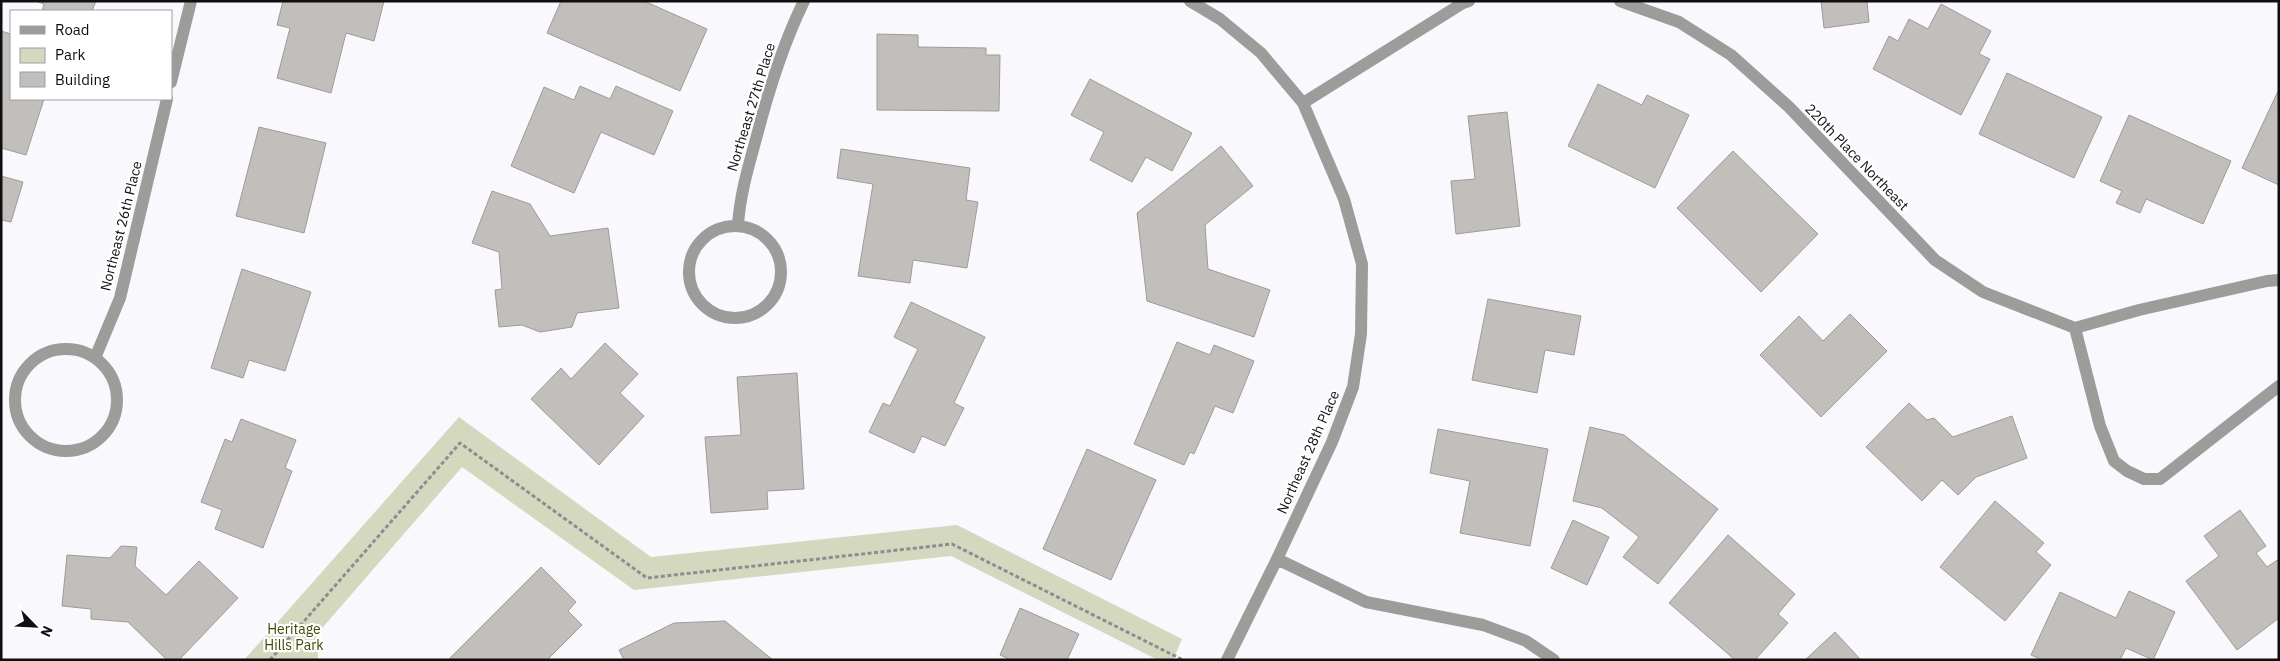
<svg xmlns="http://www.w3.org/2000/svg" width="2280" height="661" font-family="'IBM Plex Sans',sans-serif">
<rect width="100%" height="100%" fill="#f8f8fd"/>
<!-- green -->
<path fill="#d4d8bf" d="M 459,417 L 651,557 L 957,525 L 1182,639 L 1173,660 L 1158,660 L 951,556 L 634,590 L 462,467 L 317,634 L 318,660 L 244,660 Z"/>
<!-- building -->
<path fill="#c1bebb" stroke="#9e9c98" d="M 36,1 L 96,1 L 92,11 L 42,11 L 44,4 Z
M 283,1 L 384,1 L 374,41 L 346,33 L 331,93 L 277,78 L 290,28 L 277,25 Z
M 561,1 L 644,1 L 707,29 L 680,91 L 547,33 Z
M 1821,1 L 1867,1 L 1869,22 L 1824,28 Z
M 1941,4 L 1991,31 L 1979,54 L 1990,59 L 1961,115 L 1873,69 L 1889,36 L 1898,41 L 1909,19 L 1928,29 Z
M 1,31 L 11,34 L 11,99 L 44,99 L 26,155 L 1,148 Z
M 877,34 L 918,35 L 918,47 L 986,48 L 986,55 L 1000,55 L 999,111 L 877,110 Z
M 2007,73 L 2102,117 L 2074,178 L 1979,134 Z
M 1090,79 L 1192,133 L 1172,171 L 1146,157 L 1132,182 L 1090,160 L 1104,132 L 1071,115 Z
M 1598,84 L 1642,105 L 1647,95 L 1689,115 L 1655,188 L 1568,146 Z
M 580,86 L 610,99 L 616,86 L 673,111 L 654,155 L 601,132 L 574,193 L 511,166 L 544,87 L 574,100 Z
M 2279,89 L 2279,185 L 2242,168 Z
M 1507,112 L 1520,226 L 1456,234 L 1451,181 L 1475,179 L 1468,116 Z
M 2129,115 L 2231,161 L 2203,224 L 2146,199 L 2140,213 L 2116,203 L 2122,191 L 2100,181 Z
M 259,127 L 326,143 L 304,233 L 236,216 Z
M 1221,146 L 1253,186 L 1205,225 L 1208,269 L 1270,290 L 1254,337 L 1147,301 L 1137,213 Z
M 841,149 L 970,168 L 966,200 L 978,202 L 967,268 L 913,260 L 910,283 L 858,276 L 873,184 L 837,178 Z
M 1733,151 L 1818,234 L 1761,292 L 1677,208 Z
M 1,176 L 23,182 L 11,222 L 1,220 Z
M 492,191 L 530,204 L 550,236 L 608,228 L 619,308 L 577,313 L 572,327 L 540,332 L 522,325 L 499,327 L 495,290 L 502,289 L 499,252 L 472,243 Z
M 242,269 L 311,292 L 285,371 L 249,360 L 243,378 L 211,368 Z
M 1488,299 L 1581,316 L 1574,355 L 1545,350 L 1537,393 L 1472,380 Z
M 911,302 L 985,337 L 954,403 L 964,408 L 945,446 L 922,436 L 914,453 L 869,432 L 883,403 L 890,406 L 918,349 L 894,337 Z
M 1850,314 L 1887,351 L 1821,417 L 1760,355 L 1799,316 L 1823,341 Z
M 1177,342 L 1210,355 L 1214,345 L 1254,361 L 1233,413 L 1215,406 L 1194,454 L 1190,452 L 1184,465 L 1134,444 Z
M 605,343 L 638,374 L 620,393 L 644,416 L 599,465 L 531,399 L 561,368 L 571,379 Z
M 797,373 L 804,489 L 767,491 L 768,509 L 711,513 L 705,437 L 741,435 L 737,377 Z
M 1909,403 L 1927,420 L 1934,418 L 1953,437 L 2012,416 L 2027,458 L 1976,477 L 1958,495 L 1942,480 L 1922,501 L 1866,447 Z
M 241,419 L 296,440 L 285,468 L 292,471 L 263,548 L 215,529 L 222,510 L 201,502 L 225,439 L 232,442 Z
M 1590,427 L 1624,435 L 1718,509 L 1658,584 L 1623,557 L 1639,537 L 1602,508 L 1573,501 Z
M 1438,429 L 1548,449 L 1530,546 L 1460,533 L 1470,481 L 1430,473 Z
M 1087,449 L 1156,480 L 1111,580 L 1043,549 Z
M 1995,501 L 2044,543 L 2036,552 L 2051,565 L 2005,621 L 1940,567 Z
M 2240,510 L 2266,546 L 2256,553 L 2267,567 L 2279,559 L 2279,618 L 2237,650 L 2186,581 L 2219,556 L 2204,536 Z
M 1573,520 L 1609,537 L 1587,585 L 1551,568 Z
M 1728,535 L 1795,594 L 1778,614 L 1788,623 L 1755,660 L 1735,660 L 1669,603 Z
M 121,546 L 137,547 L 135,566 L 166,595 L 199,561 L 238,598 L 179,660 L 167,660 L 128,622 L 91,619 L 91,609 L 62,606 L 67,555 L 110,558 Z
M 541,567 L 576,602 L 568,611 L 582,625 L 547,660 L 448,660 Z
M 2129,591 L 2175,612 L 2153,660 L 2126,648 L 2120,660 L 2043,660 L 2031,655 L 2060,592 L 2116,618 Z
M 1020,608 L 1079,634 L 1067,660 L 1011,660 L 1000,655 Z
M 725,621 L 773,660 L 624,660 L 619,650 L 674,623 Z
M 1835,632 L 1861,660 L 1805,660 Z"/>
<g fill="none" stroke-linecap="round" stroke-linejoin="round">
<!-- path -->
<path stroke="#8d8d91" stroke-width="3" stroke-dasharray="4 2.5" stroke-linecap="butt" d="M 270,660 L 460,443 L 647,578 L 952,544 L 1183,660"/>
<!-- minor -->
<path stroke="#9d9c9a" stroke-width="12" d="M 1190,1 L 1220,19 L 1261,53 L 1303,103 L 1344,199 L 1362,264 L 1361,334 L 1353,387 L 1332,442 L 1277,559 L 1227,660
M 1620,1 L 1679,22 L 1731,55 L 1789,107 L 1935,260 L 1983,292 L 2075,328 L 2139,310 L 2267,281 L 2279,280
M 171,82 L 191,1
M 1303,103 L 1463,3 L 1469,1
M 738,225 C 740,195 748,168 756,139 C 768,92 783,44 804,1
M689 272a46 46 0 1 1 92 0a46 46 0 1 1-92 0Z
M 2075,328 L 2100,426 L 2114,461 L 2127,471 L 2144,479 L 2160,479 L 2279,386
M15 400a51 51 0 1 1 102 0a51 51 0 1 1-102 0Z
M 95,358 L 120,298 L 167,99
M 1277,559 L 1366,602 L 1483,625 L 1526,641 L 1554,660"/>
</g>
<g text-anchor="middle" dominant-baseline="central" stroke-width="4.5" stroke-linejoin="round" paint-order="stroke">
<!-- street labels -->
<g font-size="14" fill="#0f0f11" stroke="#fff">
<text transform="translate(751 107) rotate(-73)">Northeast 27th Place</text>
<text transform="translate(1857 157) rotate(46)">220th Place Northeast</text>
<text transform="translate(121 226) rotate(-76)">Northeast 26th Place</text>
<text transform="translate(1308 452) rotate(-66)">Northeast 28th Place</text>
</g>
<!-- park labels -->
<g font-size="14" fill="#434806" stroke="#fff">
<text x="294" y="629">Heritage<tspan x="294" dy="16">Hills Park</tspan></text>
</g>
</g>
<!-- border -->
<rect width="2280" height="661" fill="none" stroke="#0f0f11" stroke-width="5"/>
<!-- legend -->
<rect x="10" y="10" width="162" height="90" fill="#ffffff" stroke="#9f9fa0"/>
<rect x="20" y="26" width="25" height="8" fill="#9d9c9a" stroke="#9f9fa0"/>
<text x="55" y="35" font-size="15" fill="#0f0f11">Road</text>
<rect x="20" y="48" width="25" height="15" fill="#d4d8bf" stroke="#9f9fa0"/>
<text x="55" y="60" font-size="15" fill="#0f0f11">Park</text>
<rect x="20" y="72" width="25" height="15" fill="#c1bebb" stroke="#9f9fa0"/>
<text x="55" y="85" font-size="15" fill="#0f0f11">Building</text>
<!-- north arrow -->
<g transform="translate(35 626) rotate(114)" stroke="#ffffff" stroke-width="4" paint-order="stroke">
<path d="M0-4L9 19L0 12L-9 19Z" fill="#0f0f11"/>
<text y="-8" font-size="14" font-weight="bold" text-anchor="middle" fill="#0f0f11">N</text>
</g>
</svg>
